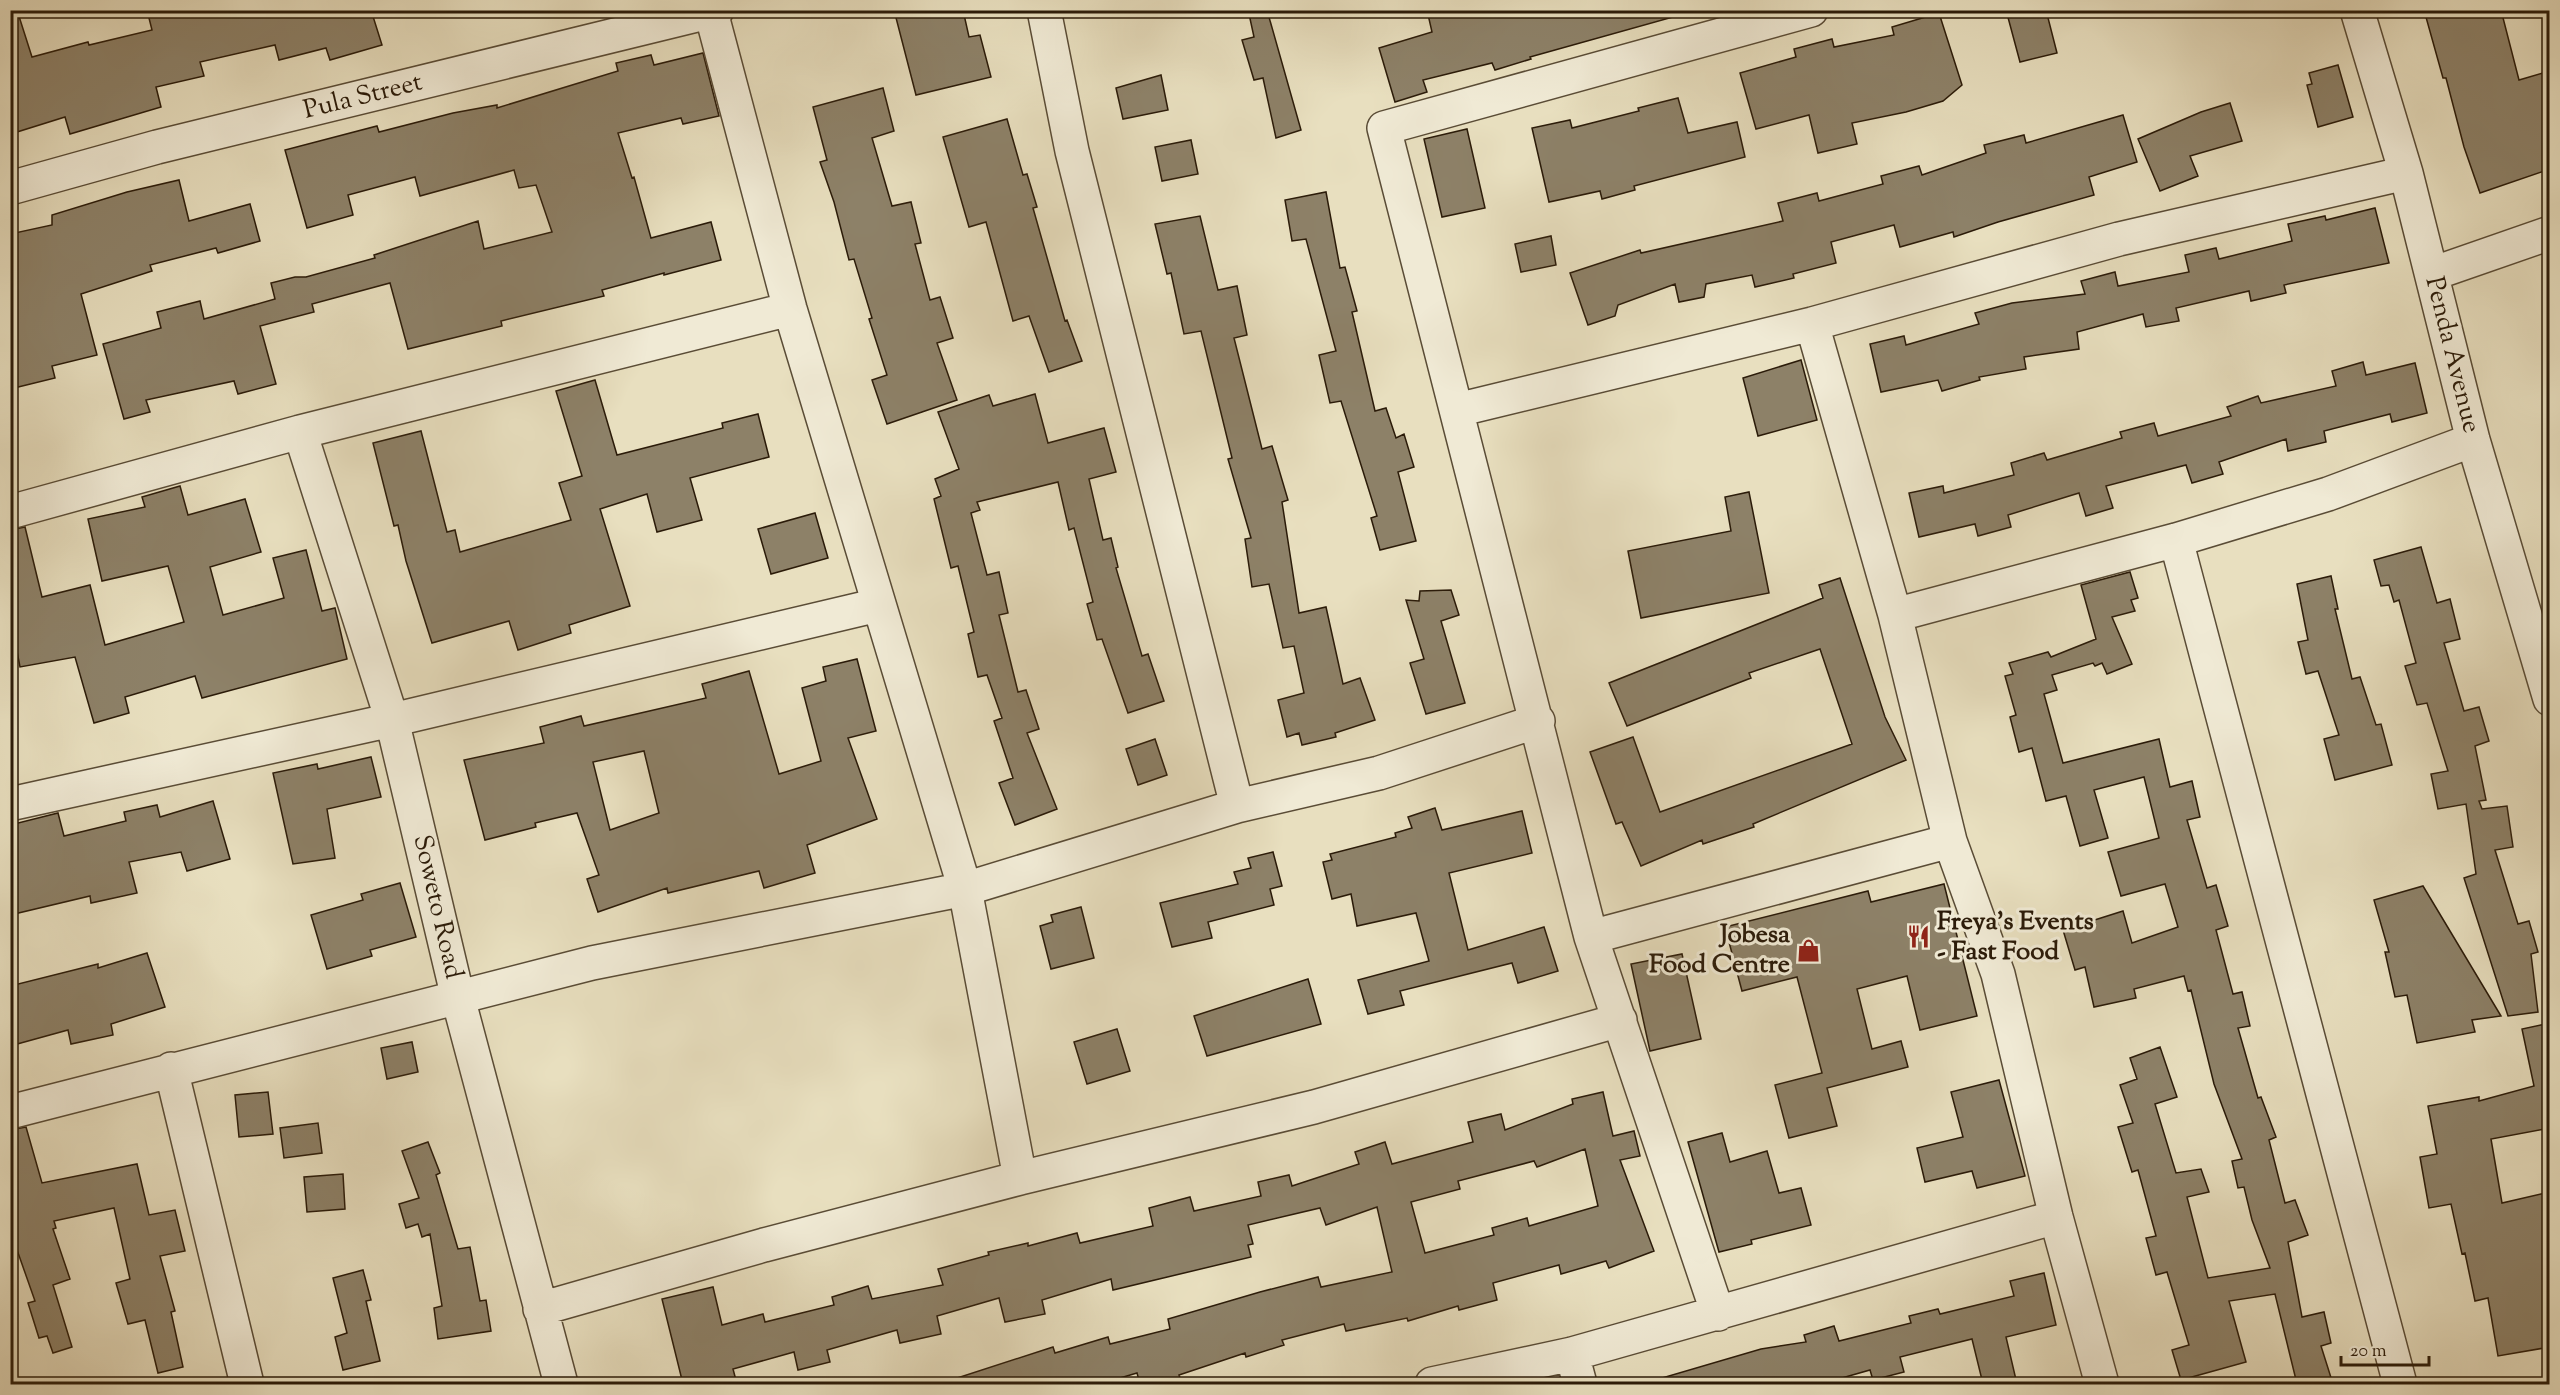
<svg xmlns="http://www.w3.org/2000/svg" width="2560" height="1395" font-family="'Sorts Mill Goudy',serif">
<rect width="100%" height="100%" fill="#e8dfbf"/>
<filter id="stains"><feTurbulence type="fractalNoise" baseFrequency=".00333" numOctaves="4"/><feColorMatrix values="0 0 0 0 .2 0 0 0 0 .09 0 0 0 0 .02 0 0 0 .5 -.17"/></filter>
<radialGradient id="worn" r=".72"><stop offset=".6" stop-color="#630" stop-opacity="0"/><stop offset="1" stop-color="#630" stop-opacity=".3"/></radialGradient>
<!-- building -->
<path fill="#8d8168" stroke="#2b1b09" stroke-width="1.5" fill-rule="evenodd" d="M 10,10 L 17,10 L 32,57 L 88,42 L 89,45 L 152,30 L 147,10 L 371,10 L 382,45 L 330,60 L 326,48 L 279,60 L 275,45 L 200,62 L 204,76 L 156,87 L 161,107 L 70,134 L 65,117 L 17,132 L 10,112 Z
M 894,10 L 963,10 L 969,37 L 980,35 L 991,77 L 916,95 Z
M 1261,10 L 1267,10 L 1301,130 L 1276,138 L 1263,78 L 1254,80 L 1242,40 L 1254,37 L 1249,14 Z
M 1427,10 L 1672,10 L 1673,17 L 1530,57 L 1531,59 L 1495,70 L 1492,63 L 1423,80 L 1427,92 L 1395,102 L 1379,48 L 1432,32 Z
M 2006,10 L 2046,10 L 2057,53 L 2020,62 Z
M 2424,10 L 2501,10 L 2519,80 L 2550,71 L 2550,169 L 2480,193 L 2464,147 L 2446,78 L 2443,78 Z
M 1939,13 L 1962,85 L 1943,101 L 1906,112 L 1852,123 L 1857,144 L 1818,153 L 1809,115 L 1756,129 L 1740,73 L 1796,57 L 1794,49 L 1832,39 L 1834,47 L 1894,35 L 1892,27 Z
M 703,53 L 719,116 L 683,124 L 681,118 L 618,133 L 632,178 L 634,177 L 651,238 L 711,222 L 721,260 L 664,275 L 664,273 L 602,290 L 604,296 L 501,321 L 502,326 L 408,349 L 390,283 L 312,304 L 314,312 L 260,326 L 276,384 L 238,394 L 234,381 L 146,400 L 150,412 L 124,419 L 103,344 L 161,328 L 157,312 L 200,301 L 204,319 L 275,299 L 271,283 L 295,277 L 306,277 L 375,258 L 374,255 L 478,221 L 484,249 L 552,232 L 536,185 L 519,188 L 514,170 L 420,196 L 415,177 L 348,195 L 353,215 L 307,228 L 285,150 L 377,126 L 379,132 L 453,113 L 497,105 L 497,108 L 618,71 L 616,63 L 651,55 L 654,65 Z
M 2338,65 L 2353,117 L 2318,127 L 2307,85 L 2312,84 L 2309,73 Z
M 1161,75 L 1168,110 L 1123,119 L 1116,88 Z
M 883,88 L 894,131 L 872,138 L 892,206 L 911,202 L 921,243 L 915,244 L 930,300 L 940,297 L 953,338 L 937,343 L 957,400 L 887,424 L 872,380 L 887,375 L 869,319 L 872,318 L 854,259 L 849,260 L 834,202 L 820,162 L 827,160 L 813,107 Z
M 1678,98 L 1688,133 L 1737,122 L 1745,157 L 1634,186 L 1635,190 L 1602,199 L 1600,191 L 1549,202 L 1532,128 L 1570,120 L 1572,128 L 1639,111 L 1638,108 Z
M 2230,103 L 2242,141 L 2190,156 L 2198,176 L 2160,191 L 2138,139 L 2201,112 Z
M 2123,115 L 2137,162 L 2089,177 L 2094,195 L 1998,222 L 1954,237 L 1953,232 L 1900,247 L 1894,225 L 1831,242 L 1836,263 L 1793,274 L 1794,278 L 1755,287 L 1752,275 L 1706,284 L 1704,297 L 1679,302 L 1675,284 L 1618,305 L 1615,316 L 1588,325 L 1570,273 L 1640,250 L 1641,253 L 1783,221 L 1778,203 L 1817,193 L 1819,201 L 1883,184 L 1881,176 L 1919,166 L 1922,175 L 1986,153 L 1984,145 L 2024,135 L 2026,143 Z
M 1007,119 L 1023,175 L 1027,174 L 1037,207 L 1033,208 L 1065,321 L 1067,320 L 1082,361 L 1049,372 L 1029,316 L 1013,321 L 986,222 L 969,227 L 943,137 Z
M 1467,129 L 1485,208 L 1442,217 L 1424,139 Z
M 1191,140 L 1198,174 L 1162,181 L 1155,147 Z
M 179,180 L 189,221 L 250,204 L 260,241 L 218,253 L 216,248 L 150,265 L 152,271 L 81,294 L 97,355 L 52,366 L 55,378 L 10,389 L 10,234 L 52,225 L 52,215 L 127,192 Z
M 1326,192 L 1340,268 L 1345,267 L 1357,311 L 1352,312 L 1375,411 L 1386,408 L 1396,438 L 1404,434 L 1414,467 L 1398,472 L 1416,541 L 1380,550 L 1371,518 L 1377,516 L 1341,401 L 1330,403 L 1319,355 L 1336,351 L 1306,239 L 1292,241 L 1285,200 Z
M 2375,208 L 2389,263 L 2284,285 L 2286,293 L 2251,301 L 2249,291 L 2176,308 L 2179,321 L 2146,327 L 2143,314 L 2077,332 L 2079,349 L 2024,357 L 2026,369 L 1979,377 L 1980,380 L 1942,391 L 1938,380 L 1881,392 L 1870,344 L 1904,336 L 1906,345 L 1979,324 L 1975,313 L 2012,303 L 2085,294 L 2081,281 L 2115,272 L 2118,286 L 2189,272 L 2185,255 L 2216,248 L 2219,259 L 2292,241 L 2288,224 L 2325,216 L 2326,220 Z
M 1200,216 L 1218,290 L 1237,286 L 1247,335 L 1234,338 L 1262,449 L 1272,446 L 1288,500 L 1282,502 L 1299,613 L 1326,607 L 1343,684 L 1360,678 L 1375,720 L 1335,733 L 1336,737 L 1302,745 L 1299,733 L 1287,737 L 1278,700 L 1304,693 L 1294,646 L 1283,648 L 1269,584 L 1252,587 L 1245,539 L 1251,538 L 1228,459 L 1232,458 L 1201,331 L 1184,334 L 1171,273 L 1167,274 L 1155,224 Z
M 1551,236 L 1556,265 L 1521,272 L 1515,244 Z
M 1801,360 L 1817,420 L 1758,436 L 1743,378 Z
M 2363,362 L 2366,375 L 2415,363 L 2427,413 L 2392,422 L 2390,414 L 2324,431 L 2326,442 L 2288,451 L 2286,439 L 2219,462 L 2223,474 L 2192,483 L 2186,465 L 2106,486 L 2113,508 L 2086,516 L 2079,493 L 2008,515 L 2011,527 L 1978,536 L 1975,524 L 1919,537 L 1909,493 L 1943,486 L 1944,493 L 2014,475 L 2011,463 L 2044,453 L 2047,460 L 2122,438 L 2120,432 L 2154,423 L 2158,436 L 2231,416 L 2227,407 L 2258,396 L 2261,403 L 2336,386 L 2332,371 Z
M 595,380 L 617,455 L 723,428 L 722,423 L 758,414 L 769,457 L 690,478 L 702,520 L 657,532 L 647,494 L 600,509 L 630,606 L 569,625 L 571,633 L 518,650 L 509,621 L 432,643 L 406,561 L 398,525 L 394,526 L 373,443 L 421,431 L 447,532 L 455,530 L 460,552 L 571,520 L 559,483 L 582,476 L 556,391 Z
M 1035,394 L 1048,443 L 1104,428 L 1116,472 L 1089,479 L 1103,540 L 1111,538 L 1118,567 L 1116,568 L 1142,656 L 1148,654 L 1164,701 L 1128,713 L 1102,639 L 1097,640 L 1087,604 L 1093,602 L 1074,528 L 1069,530 L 1058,482 L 977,502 L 980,510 L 971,513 L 987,575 L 999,572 L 1008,613 L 999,615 L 1018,692 L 1026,690 L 1039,729 L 1027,733 L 1057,809 L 1015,825 L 999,783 L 1013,778 L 994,721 L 1002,718 L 987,675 L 978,677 L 968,634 L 974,632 L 958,566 L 951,568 L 934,499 L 941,496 L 935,479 L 959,469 L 938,412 L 989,395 L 993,406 Z
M 180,486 L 188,515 L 245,499 L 261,552 L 210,567 L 223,615 L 284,598 L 273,558 L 306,550 L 322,611 L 335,608 L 347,659 L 202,698 L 195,676 L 125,697 L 129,713 L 94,723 L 75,657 L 20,667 L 10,615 L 10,530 L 25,527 L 42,597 L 90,585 L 105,645 L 184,622 L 168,566 L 102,581 L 88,519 L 145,507 L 142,497 Z
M 1749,492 L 1769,593 L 1641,618 L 1628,551 L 1731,531 L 1725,497 Z
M 815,513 L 828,558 L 771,574 L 758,529 Z
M 2421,547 L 2437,603 L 2450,599 L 2460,639 L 2444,643 L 2464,711 L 2479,707 L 2489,741 L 2475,746 L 2486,800 L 2479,801 L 2482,809 L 2507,806 L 2513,847 L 2495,850 L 2518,924 L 2529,921 L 2538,952 L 2531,954 L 2538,1012 L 2508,1016 L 2464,878 L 2476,874 L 2466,804 L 2438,809 L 2431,774 L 2448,771 L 2427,703 L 2417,705 L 2405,666 L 2416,663 L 2399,600 L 2394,602 L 2389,585 L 2381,586 L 2374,560 Z
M 2130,572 L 2138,598 L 2131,600 L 2135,611 L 2112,617 L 2132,664 L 2107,674 L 2102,663 L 2095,666 L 2093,663 L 2052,675 L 2057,690 L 2044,694 L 2063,763 L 2159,739 L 2170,787 L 2192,781 L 2200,817 L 2187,820 L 2207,888 L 2216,885 L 2228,926 L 2216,930 L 2233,994 L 2242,992 L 2250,1026 L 2238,1028 L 2258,1098 L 2261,1097 L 2276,1137 L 2269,1140 L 2285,1203 L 2295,1200 L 2308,1235 L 2288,1242 L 2302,1317 L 2324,1312 L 2331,1343 L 2321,1346 L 2333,1384 L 2297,1384 L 2275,1294 L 2229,1301 L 2246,1362 L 2181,1380 L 2172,1350 L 2189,1345 L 2167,1272 L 2156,1275 L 2146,1238 L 2156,1236 L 2138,1170 L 2132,1172 L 2118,1127 L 2133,1123 L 2120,1085 L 2137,1079 L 2130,1058 L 2160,1047 L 2177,1097 L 2155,1104 L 2176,1173 L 2201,1169 L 2209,1192 L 2187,1197 L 2208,1278 L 2270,1268 L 2252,1220 L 2244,1187 L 2238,1188 L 2232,1161 L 2242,1159 L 2214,1084 L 2191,990 L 2188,991 L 2184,976 L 2134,989 L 2136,998 L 2094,1007 L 2085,967 L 2075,970 L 2063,930 L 2123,911 L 2132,943 L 2178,927 L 2165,884 L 2121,896 L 2108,852 L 2159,838 L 2144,777 L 2094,790 L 2108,838 L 2080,846 L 2066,796 L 2046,801 L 2032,748 L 2019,752 L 2010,717 L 2016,715 L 2005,676 L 2013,674 L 2009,663 L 2048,652 L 2051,657 L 2096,639 L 2081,585 Z
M 2331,576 L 2338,609 L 2335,609 L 2352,679 L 2360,677 L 2376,725 L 2381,724 L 2392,765 L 2335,780 L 2324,739 L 2339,735 L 2318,671 L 2306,674 L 2298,642 L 2308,640 L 2297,584 Z
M 1840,578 L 1885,717 L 1906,760 L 1753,824 L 1754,827 L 1703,844 L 1702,840 L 1641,866 L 1622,822 L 1616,824 L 1590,752 L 1633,737 L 1660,812 L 1852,744 L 1820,649 L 1749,673 L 1751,678 L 1627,726 L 1609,683 L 1823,598 L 1819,585 Z
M 1451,590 L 1459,615 L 1441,621 L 1465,703 L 1426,714 L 1410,663 L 1424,659 L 1406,600 L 1419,601 L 1420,591 Z
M 857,659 L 876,731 L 848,738 L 877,819 L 807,845 L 815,873 L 764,888 L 759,871 L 668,893 L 667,888 L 598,912 L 587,879 L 599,875 L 577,813 L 535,823 L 536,827 L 485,840 L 464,760 L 544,743 L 540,727 L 581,716 L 584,726 L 706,698 L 702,684 L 749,671 L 779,774 L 821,761 L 802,688 L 826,681 L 823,667 ZM 644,751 L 659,813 L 610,830 L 593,762 Z
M 1155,739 L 1167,775 L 1138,785 L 1126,749 Z
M 371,757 L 381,797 L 327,809 L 335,858 L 293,864 L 273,773 L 317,764 L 318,769 Z
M 213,801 L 230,859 L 187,871 L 181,852 L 129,862 L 137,893 L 91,903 L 90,896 L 10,915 L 10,825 L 58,813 L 64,836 L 126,821 L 124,812 L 157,805 L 160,817 Z
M 1435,808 L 1442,830 L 1522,811 L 1532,853 L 1449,873 L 1468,950 L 1544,927 L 1558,971 L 1518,983 L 1512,963 L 1400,991 L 1404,1005 L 1368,1014 L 1358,980 L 1429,961 L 1416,913 L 1357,926 L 1351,894 L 1332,899 L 1323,862 L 1332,860 L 1330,854 L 1396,837 L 1395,833 L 1412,828 L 1408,817 Z
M 1273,852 L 1282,886 L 1270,889 L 1274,905 L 1208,922 L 1212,938 L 1172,947 L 1160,903 L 1238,884 L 1234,872 L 1251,868 L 1248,858 Z
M 400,883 L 416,937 L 370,950 L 372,956 L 327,969 L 311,915 L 363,900 L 361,894 Z
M 1944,884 L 1977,1016 L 1920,1030 L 1907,976 L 1857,989 L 1872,1049 L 1901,1041 L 1908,1067 L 1827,1088 L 1837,1126 L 1789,1138 L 1775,1085 L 1822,1073 L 1797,977 L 1742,991 L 1725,927 L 1868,891 L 1871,902 Z
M 2423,886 L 2501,1016 L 2472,1020 L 2475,1032 L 2417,1043 L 2407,995 L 2395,997 L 2385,952 L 2389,952 L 2374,900 Z
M 1081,907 L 1094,958 L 1051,969 L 1040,926 L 1053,922 L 1051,915 Z
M 147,953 L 165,1007 L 111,1024 L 113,1035 L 71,1044 L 68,1030 L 10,1046 L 10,986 L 98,964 L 98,968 Z
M 1682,954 L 1701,1039 L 1650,1051 L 1631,964 Z
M 1308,979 L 1321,1024 L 1207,1056 L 1194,1016 Z
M 2550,1023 L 2550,1128 L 2491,1139 L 2502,1203 L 2550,1192 L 2550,1347 L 2498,1356 L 2488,1298 L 2475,1301 L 2465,1253 L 2462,1254 L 2451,1204 L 2429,1208 L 2420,1157 L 2437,1154 L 2428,1106 L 2479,1097 L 2479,1101 L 2534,1086 L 2522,1029 Z
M 1117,1029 L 1130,1071 L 1087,1084 L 1074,1042 Z
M 412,1042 L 418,1072 L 387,1079 L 381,1048 Z
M 1999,1080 L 2025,1176 L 1977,1188 L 1972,1171 L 1925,1182 L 1917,1148 L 1963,1137 L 1951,1092 Z
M 268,1092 L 273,1134 L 239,1137 L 235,1095 Z
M 1603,1092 L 1613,1136 L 1634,1131 L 1640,1156 L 1620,1160 L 1654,1251 L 1609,1268 L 1606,1261 L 1561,1274 L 1559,1265 L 1493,1283 L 1497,1300 L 1459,1310 L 1458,1306 L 1408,1321 L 1407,1318 L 1346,1331 L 1344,1324 L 1282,1340 L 1284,1345 L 1246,1357 L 1245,1353 L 1179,1375 L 1180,1378 L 1157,1384 L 1140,1384 L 1137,1373 L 1100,1384 L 952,1384 L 951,1380 L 1053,1347 L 1055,1353 L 1108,1337 L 1110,1344 L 1170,1329 L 1168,1319 L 1260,1292 L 1318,1277 L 1321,1287 L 1392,1272 L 1377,1207 L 1326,1225 L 1320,1208 L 1248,1225 L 1253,1244 L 1248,1245 L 1251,1257 L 1113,1290 L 1111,1279 L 1042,1300 L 1045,1314 L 1005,1322 L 999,1298 L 937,1316 L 941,1334 L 900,1343 L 897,1330 L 827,1350 L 830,1362 L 798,1370 L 794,1352 L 733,1369 L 737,1384 L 683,1384 L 662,1299 L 713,1287 L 722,1325 L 763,1314 L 765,1322 L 834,1305 L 832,1297 L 868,1286 L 872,1299 L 943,1285 L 938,1269 L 989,1255 L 988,1252 L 1028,1243 L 1028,1246 L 1077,1233 L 1080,1243 L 1153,1226 L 1149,1208 L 1190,1197 L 1194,1211 L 1261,1196 L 1258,1182 L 1289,1175 L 1292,1186 L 1359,1164 L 1355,1152 L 1385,1142 L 1392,1164 L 1473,1142 L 1468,1122 L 1501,1114 L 1505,1130 L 1573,1104 L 1572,1099 ZM 1585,1149 L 1598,1206 L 1529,1226 L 1527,1218 L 1492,1228 L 1494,1235 L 1425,1253 L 1411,1202 L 1460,1189 L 1458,1181 L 1534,1161 L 1537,1167 Z
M 318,1123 L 322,1153 L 284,1158 L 280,1128 Z
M 26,1127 L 42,1183 L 137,1164 L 149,1215 L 175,1210 L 185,1251 L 160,1256 L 175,1311 L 171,1312 L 183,1367 L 158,1373 L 145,1320 L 128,1324 L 116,1283 L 130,1279 L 114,1208 L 54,1221 L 56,1228 L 53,1229 L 70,1279 L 53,1285 L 72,1347 L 53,1353 L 47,1336 L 39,1338 L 28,1303 L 35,1301 L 10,1230 L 10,1130 Z
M 1722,1133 L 1730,1162 L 1767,1151 L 1779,1193 L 1801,1188 L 1811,1225 L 1751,1240 L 1752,1244 L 1719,1252 L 1688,1142 Z
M 428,1142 L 440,1173 L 436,1175 L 458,1249 L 470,1247 L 480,1301 L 486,1300 L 491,1331 L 438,1339 L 434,1308 L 442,1306 L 430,1234 L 422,1237 L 418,1224 L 406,1228 L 399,1204 L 419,1198 L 402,1151 Z
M 343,1174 L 345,1209 L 307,1212 L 304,1177 Z
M 363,1270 L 371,1300 L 366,1301 L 380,1361 L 343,1370 L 335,1337 L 347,1333 L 333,1278 Z
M 2044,1273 L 2056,1325 L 2006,1337 L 2017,1384 L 1983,1384 L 1972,1339 L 1900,1357 L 1904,1372 L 1873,1380 L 1870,1370 L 1821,1384 L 1663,1384 L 1662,1378 L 1761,1349 L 1806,1342 L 1804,1335 L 1834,1326 L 1839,1341 L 1911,1323 L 1909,1316 L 1938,1309 L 1940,1314 L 2014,1296 L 2010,1281 Z"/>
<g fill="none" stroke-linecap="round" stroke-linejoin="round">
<defs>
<path id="minor" d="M 1044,10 L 1072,151 L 1237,806
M 2357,10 L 2406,173 L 2473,440 L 2550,699
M 711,12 L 790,309 L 965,889 L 1020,1178 L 1314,1107 L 1620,1020
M 10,188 L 157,147 L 717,10
M 2432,274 L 2550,233
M 1812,324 L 1895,615 L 1950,841 L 1998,974 L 2056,1217 L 2102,1384
M 1457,410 L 1812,324 L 2119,239 L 2406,173
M 300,432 L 392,720 L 458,998 L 561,1384
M 10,512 L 300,432 L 790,309
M 2176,540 L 2400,1384
M 1895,615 L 2176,540 L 2328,494 L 2473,440
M 10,804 L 392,720 L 878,605
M 1591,937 L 1950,841
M 171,1069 L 247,1384
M 10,1112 L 592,963 L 965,889 L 1237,806 L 1379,773 L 1538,721
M 540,1309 L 764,1245 L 1020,1178
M 1718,1314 L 1591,937 L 1384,128 L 1811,10
M 1572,1354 L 1580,1384
M 1432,1384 L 1572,1354 L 2056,1217"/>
</defs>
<!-- minor casing -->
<use href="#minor" stroke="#5a4c36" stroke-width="36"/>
<!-- minor -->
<use href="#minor" stroke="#f0ead5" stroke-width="33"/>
</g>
<!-- icons -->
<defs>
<symbol id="restaurant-bare" viewBox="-9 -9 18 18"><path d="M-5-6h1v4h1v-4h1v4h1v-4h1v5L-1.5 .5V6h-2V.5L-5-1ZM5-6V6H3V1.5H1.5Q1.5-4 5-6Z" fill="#8f2418" stroke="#f0ead5" stroke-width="2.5" paint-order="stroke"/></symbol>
<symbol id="shop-bare" viewBox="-9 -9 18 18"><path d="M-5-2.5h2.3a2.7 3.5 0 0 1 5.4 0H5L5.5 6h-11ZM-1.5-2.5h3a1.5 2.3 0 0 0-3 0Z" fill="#8f2418" stroke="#f0ead5" stroke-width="2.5" paint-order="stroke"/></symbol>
</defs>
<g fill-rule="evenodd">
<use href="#restaurant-bare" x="1902" y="920" width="33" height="33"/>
<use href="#shop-bare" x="1792" y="934" width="33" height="33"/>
</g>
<g text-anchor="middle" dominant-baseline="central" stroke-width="6" stroke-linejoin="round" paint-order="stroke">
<!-- street labels -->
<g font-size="26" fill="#2b1b09" stroke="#f0ead5">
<text transform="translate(363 97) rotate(-14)">Pula Street</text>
<text transform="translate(2452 355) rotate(76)">Penda Avenue</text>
<text transform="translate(437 907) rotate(77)">Soweto Road</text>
</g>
<!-- poi labels -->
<g font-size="26" font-weight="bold" fill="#2b1b09" stroke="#f0ead5" text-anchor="start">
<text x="1937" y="922">Freya's Events<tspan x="1937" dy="30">- Fast Food</tspan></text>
<text x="1790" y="935" text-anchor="end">Jobesa<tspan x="1790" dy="30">Food Centre</tspan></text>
</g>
</g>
<!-- margin -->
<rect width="2560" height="1395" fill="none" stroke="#e8dfbf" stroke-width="36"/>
<rect x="12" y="12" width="2536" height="1371" fill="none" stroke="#2b1b09" stroke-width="3"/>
<rect x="18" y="18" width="2524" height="1359" fill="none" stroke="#2b1b09" stroke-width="1.5"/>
<!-- scale -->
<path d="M2341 1356v9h88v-9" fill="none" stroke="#2b1b09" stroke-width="3"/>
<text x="2350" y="1356" font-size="18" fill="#2b1b09" stroke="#f0ead5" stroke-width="4.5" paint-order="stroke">20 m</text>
<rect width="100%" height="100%" filter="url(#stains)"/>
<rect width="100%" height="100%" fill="url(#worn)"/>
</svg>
